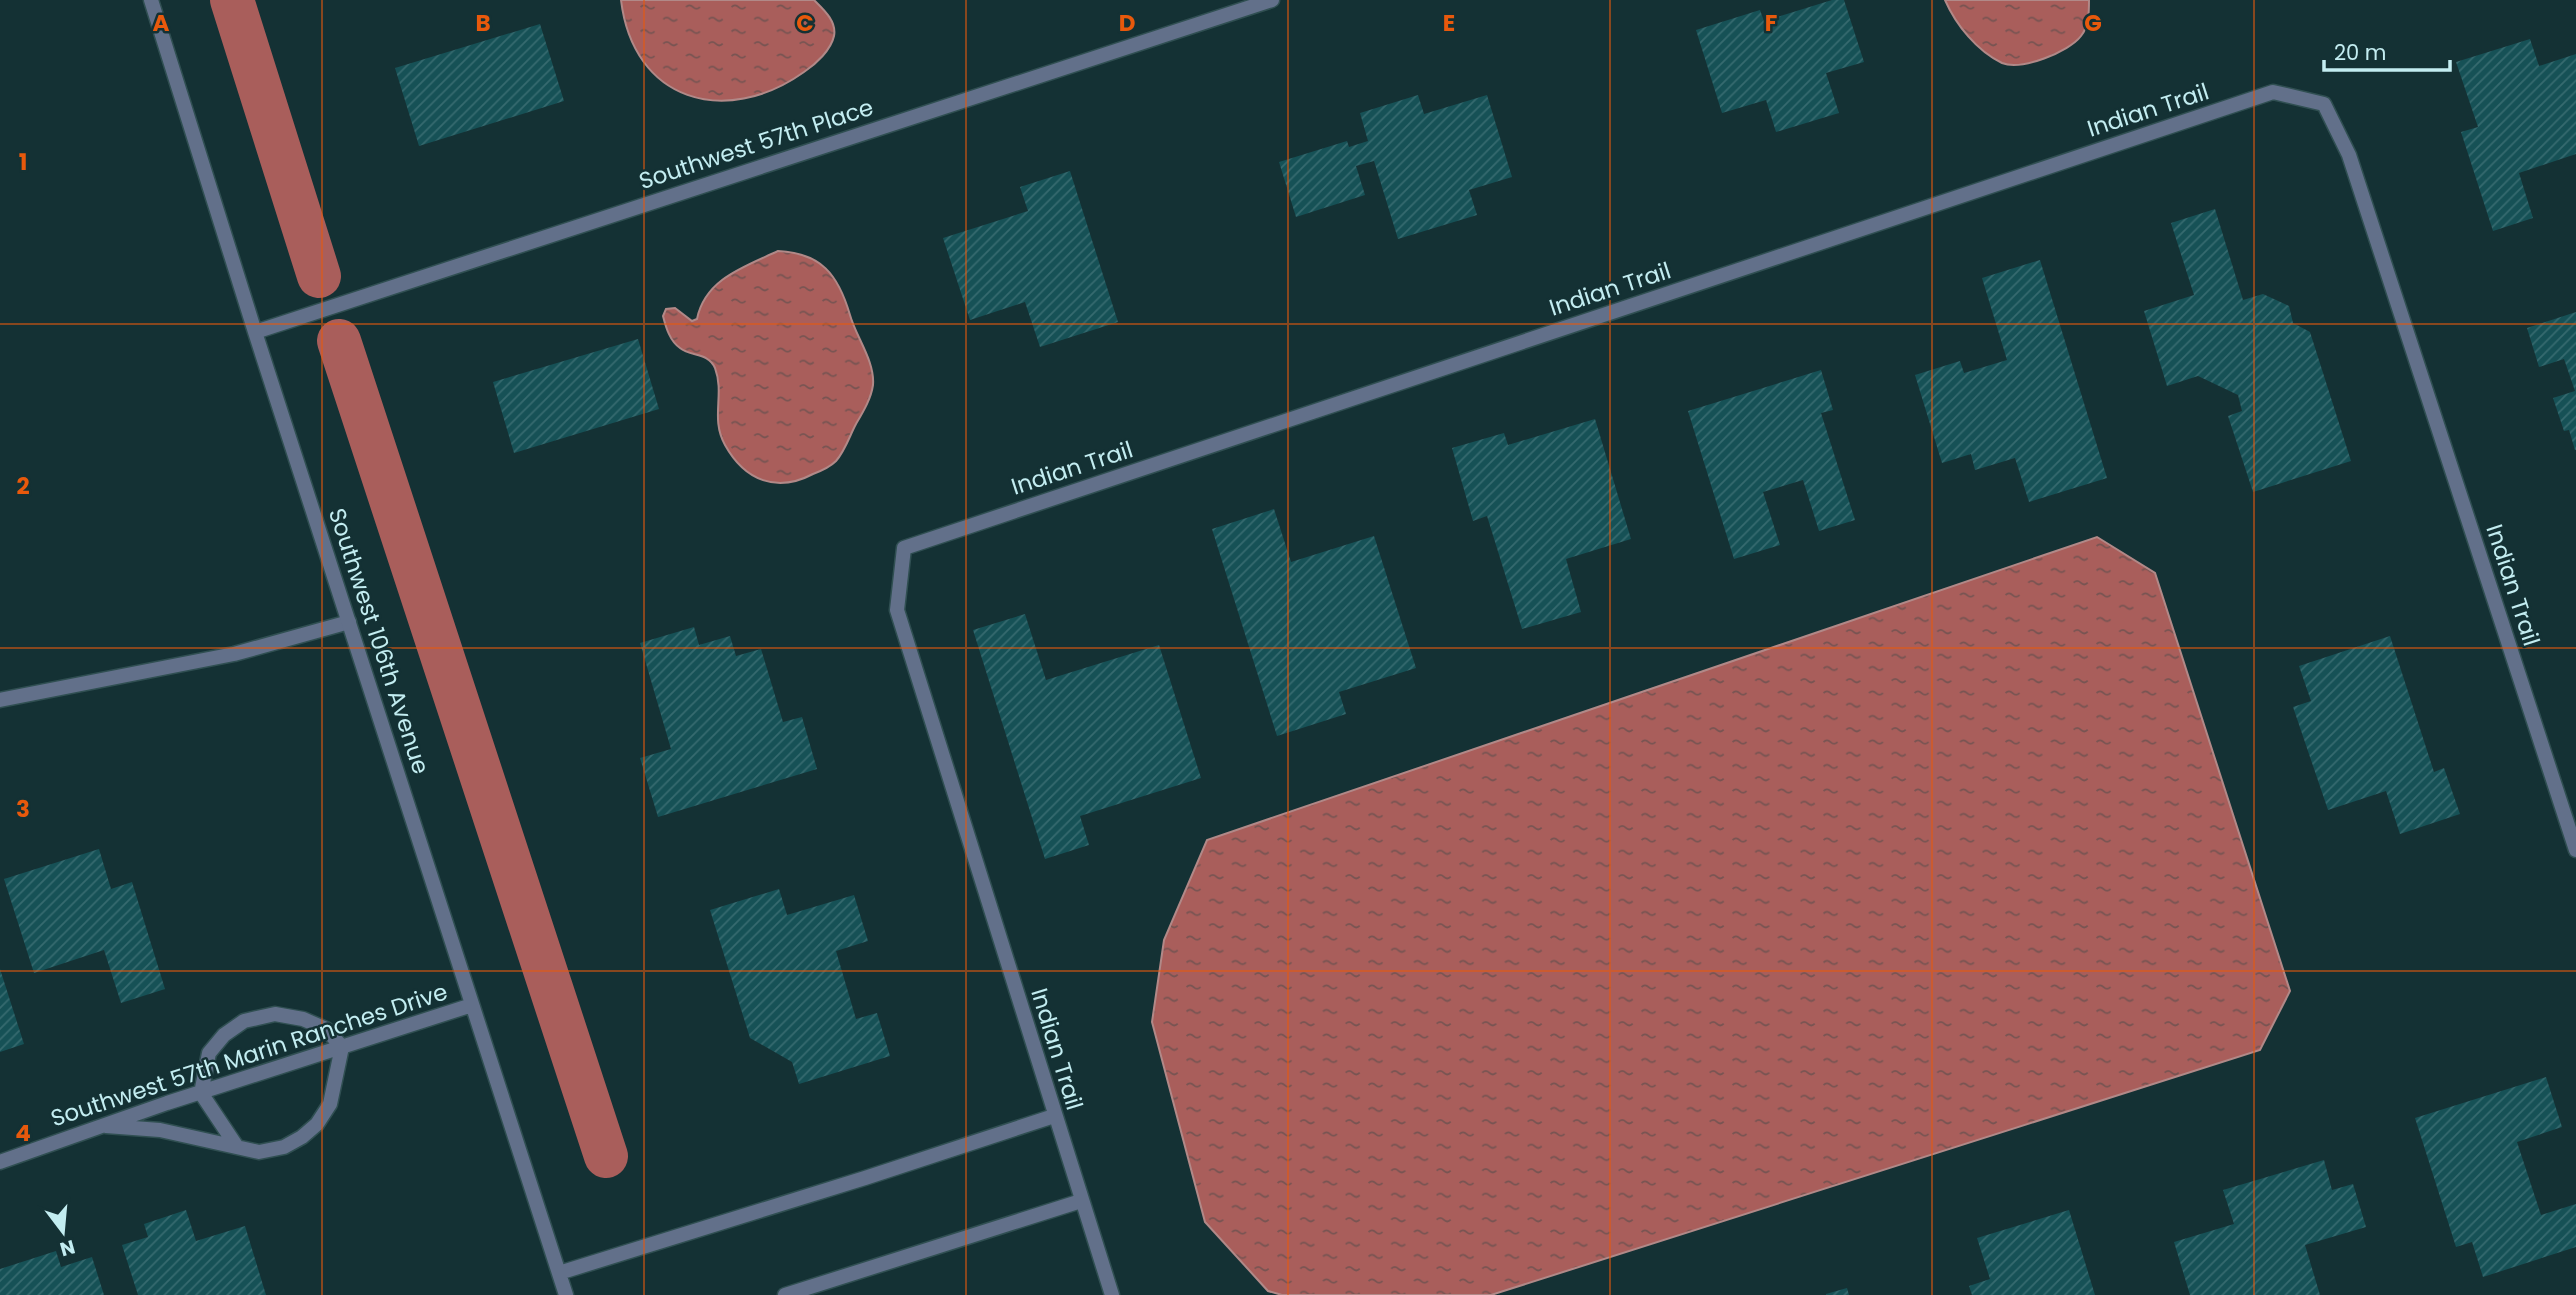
<svg xmlns="http://www.w3.org/2000/svg" width="2576" height="1295" font-family="Poppins,sans-serif">
<defs>
<pattern id="water-ripples" width="26" height="14" patternUnits="userSpaceOnUse" patternTransform="scale(1.75)"><rect width="26" height="14" fill="#a95e5b"/><path d="M2 4q2-2 4 0t4 0M15 11q2-2 4 0t4 0" fill="none" stroke="#775452"/></pattern>
<pattern id="building-hatch" width="6" height="6" patternUnits="userSpaceOnUse" patternTransform="scale(1.75)"><rect width="6" height="6" fill="#165156"/><path d="M-1 1l2-2M0 6l6-6M5 7l2-2" fill="none" stroke="#366a6f"/></pattern>
</defs>
<rect width="100%" height="100%" fill="#143134"/>
<!-- water -->
<path fill="url(#water-ripples)" stroke="#b18988" stroke-width="2" d="M 621,0 L 814,0 C 823,9 837,21 834,36 C 831,50 816,64 804,72 C 725,128 633,101 621,0 Z
M 1945,0 L 2089,0 C 2089,12 2089,26 2081,36 C 2069,52 2021,71 2002,63 C 1977,51 1956,25 1945,0 Z
M 778,251 C 821,253 838,274 850,315 C 856,337 875,361 873,385 C 871,399 863,412 856,424 C 850,435 845,451 836,461 C 830,467 821,471 813,474 C 777,493 745,481 725,445 C 710,418 725,395 715,368 C 708,352 691,357 680,348 C 670,341 666,328 663,316 L 666,309 L 675,308 L 692,321 L 697,319 C 705,279 744,267 778,251 Z
M 2097,537 L 2155,573 L 2290,991 L 2260,1050 L 1491,1295 L 1282,1295 L 1268,1291 L 1205,1222 L 1152,1022 L 1164,940 L 1207,840 Z"/>
<g fill="none" stroke-linecap="round" stroke-linejoin="round">
<!-- canal -->
<path stroke="#a95e5b" stroke-width="44" d="M 232,0 L 319,276
M 339,341 L 606,1156"/>
</g>
<!-- building -->
<path fill="url(#building-hatch)" d="M 1832,0 L 1844,0 L 1864,62 L 1826,73 L 1839,113 L 1776,132 L 1766,100 L 1722,113 L 1696,30 L 1760,10 L 1764,21 Z
M 540,24 L 564,101 L 419,146 L 395,68 Z
M 2530,39 L 2539,66 L 2576,54 L 2576,154 L 2519,173 L 2533,218 L 2493,231 L 2461,132 L 2478,127 L 2456,62 Z
M 1418,95 L 1424,114 L 1487,95 L 1512,177 L 1469,190 L 1477,215 L 1398,239 L 1374,161 L 1356,166 L 1365,195 L 1296,217 L 1279,162 L 1347,141 L 1349,147 L 1368,141 L 1360,113 Z
M 1070,171 L 1118,322 L 1040,347 L 1025,302 L 970,320 L 943,238 L 1028,211 L 1020,187 Z
M 2215,209 L 2243,300 L 2263,294 L 2289,306 L 2293,323 L 2310,332 L 2351,461 L 2253,492 L 2228,416 L 2242,411 L 2238,395 L 2198,376 L 2167,386 L 2144,311 L 2194,295 L 2171,223 Z
M 2040,260 L 2107,478 L 2029,502 L 2015,458 L 1975,470 L 1971,454 L 1942,463 L 1915,375 L 1960,361 L 1964,373 L 2007,360 L 1982,278 Z
M 2576,312 L 2576,450 L 2575,450 L 2569,430 L 2564,431 L 2553,398 L 2575,391 L 2564,359 L 2539,367 L 2527,328 Z
M 638,339 L 659,409 L 514,453 L 493,382 Z
M 1821,370 L 1833,410 L 1821,413 L 1855,520 L 1819,531 L 1803,480 L 1763,492 L 1780,545 L 1734,559 L 1688,411 Z
M 1595,419 L 1631,539 L 1566,559 L 1581,612 L 1522,629 L 1487,516 L 1473,521 L 1452,448 L 1504,433 L 1508,445 Z
M 1274,509 L 1291,562 L 1374,536 L 1416,668 L 1339,692 L 1346,714 L 1277,736 L 1212,529 Z
M 1025,614 L 1046,680 L 1159,645 L 1201,778 L 1080,816 L 1089,845 L 1045,859 L 973,630 Z
M 694,627 L 699,645 L 730,636 L 736,656 L 761,649 L 783,722 L 802,717 L 817,769 L 658,817 L 640,758 L 671,749 L 640,643 Z
M 2390,636 L 2434,772 L 2444,768 L 2460,814 L 2400,834 L 2386,791 L 2328,810 L 2293,707 L 2311,701 L 2299,666 Z
M 99,849 L 111,889 L 132,882 L 165,989 L 121,1003 L 104,950 L 34,973 L 4,879 Z
M 779,889 L 787,915 L 854,895 L 868,941 L 836,951 L 856,1019 L 877,1013 L 890,1056 L 799,1084 L 792,1062 L 750,1038 L 710,910 Z
M 0,969 L 24,1044 L 0,1052 Z
M 2546,1077 L 2562,1127 L 2517,1142 L 2541,1215 L 2576,1204 L 2576,1247 L 2483,1277 L 2472,1242 L 2456,1247 L 2415,1118 Z
M 2324,1160 L 2332,1190 L 2353,1184 L 2366,1227 L 2305,1245 L 2320,1295 L 2190,1295 L 2174,1242 L 2234,1224 L 2223,1190 Z
M 186,1210 L 196,1241 L 245,1226 L 266,1295 L 138,1295 L 122,1245 L 148,1237 L 144,1224 Z
M 2069,1210 L 2095,1295 L 1972,1295 L 1969,1286 L 1990,1279 L 1977,1238 Z
M 56,1251 L 61,1267 L 92,1257 L 104,1295 L 0,1295 L 0,1269 Z
M 1847,1288 L 1849,1295 L 1826,1295 L 1826,1294 Z"/>
<g fill="none" stroke-linecap="round" stroke-linejoin="round">
<defs>
<path id="lane" d="M 0,700 L 234,654 L 349,622"/>
<path id="street" d="M 151,0 L 255,332 L 566,1295
M 255,332 L 1272,0
M 106,1126 L 160,1130 L 259,1152 L 284,1147 L 302,1137 L 317,1124 L 330,1104 L 342,1047 L 326,1029 L 303,1019 L 275,1014 L 244,1021 L 224,1035 L 209,1053 L 201,1093 L 237,1147
M 0,1162 L 167,1103 L 472,1005
M 559,1273 L 865,1178 L 1054,1116
M 785,1295 L 1081,1201
M 1112,1295 L 897,610 L 904,548 L 2273,92 L 2324,104 L 2349,155 L 2576,850"/>
</defs>
<!-- lane casing -->
<use href="#lane" stroke="#304f52" stroke-width="17"/>
<!-- street casing -->
<use href="#street" stroke="#304f52" stroke-width="17"/>
<!-- lane -->
<use href="#lane" stroke="#62708a" stroke-width="14"/>
<!-- street -->
<use href="#street" stroke="#62708a" stroke-width="14"/>
</g>
<!-- grid -->
<path fill="none" stroke="#e8590c" stroke-width="2" stroke-opacity="0.55" d="M 322,0 L 322,1295M 644,0 L 644,1295M 966,0 L 966,1295M 1288,0 L 1288,1295M 1610,0 L 1610,1295M 1932,0 L 1932,1295M 2254,0 L 2254,1295M 0,324 L 2576,324M 0,648 L 2576,648M 0,971 L 2576,971"/>
<g text-anchor="middle" dominant-baseline="central" stroke-width="5" stroke-linejoin="round" paint-order="stroke">
<!-- street labels -->
<g font-size="23" fill="#c3edf1" stroke="#143134">
<text transform="translate(2148 110) rotate(-18)">Indian Trail</text>
<text transform="translate(756 144) rotate(-18)">Southwest 57th Place</text>
<text transform="translate(1610 289) rotate(-18)">Indian Trail</text>
<text transform="translate(1072 468) rotate(-18)">Indian Trail</text>
<text transform="translate(2513 585) rotate(72)">Indian Trail</text>
<text transform="translate(379 641) rotate(72)">Southwest 106th Avenue</text>
<text transform="translate(1057 1049) rotate(73)">Indian Trail</text>
<text transform="translate(249 1055) rotate(-18)">Southwest 57th Marin Ranches Drive</text>
</g>
</g>
<g font-size="23" text-anchor="middle" font-weight="bold" fill="#e8590c" stroke="#143134" stroke-width="5" stroke-linejoin="round" paint-order="stroke">
<text x="161" y="31">A</text>
<text x="483" y="31">B</text>
<text x="805" y="31">C</text>
<text x="1127" y="31">D</text>
<text x="1449" y="31">E</text>
<text x="1771" y="31">F</text>
<text x="2093" y="31">G</text>
<text x="23" y="170">1</text>
<text x="23" y="494">2</text>
<text x="23" y="817">3</text>
<text x="23" y="1141">4</text>
</g>
<!-- north arrow -->
<g transform="translate(63 1232) rotate(164)" stroke="#143134" stroke-width="5" paint-order="stroke">
<path d="M0-5L12 26L0 18L-12 26Z" fill="#c3edf1"/>
<text y="-10" font-size="19" font-weight="bold" text-anchor="middle" fill="#c3edf1">N</text>
</g>
<!-- scale -->
<path d="M2324 60v10h126v-10" fill="none" stroke="#c3edf1" stroke-width="3.5"/>
<text x="2334" y="60" font-size="21" fill="#c3edf1" stroke="#143134" stroke-width="5" paint-order="stroke">20 m</text>
</svg>
